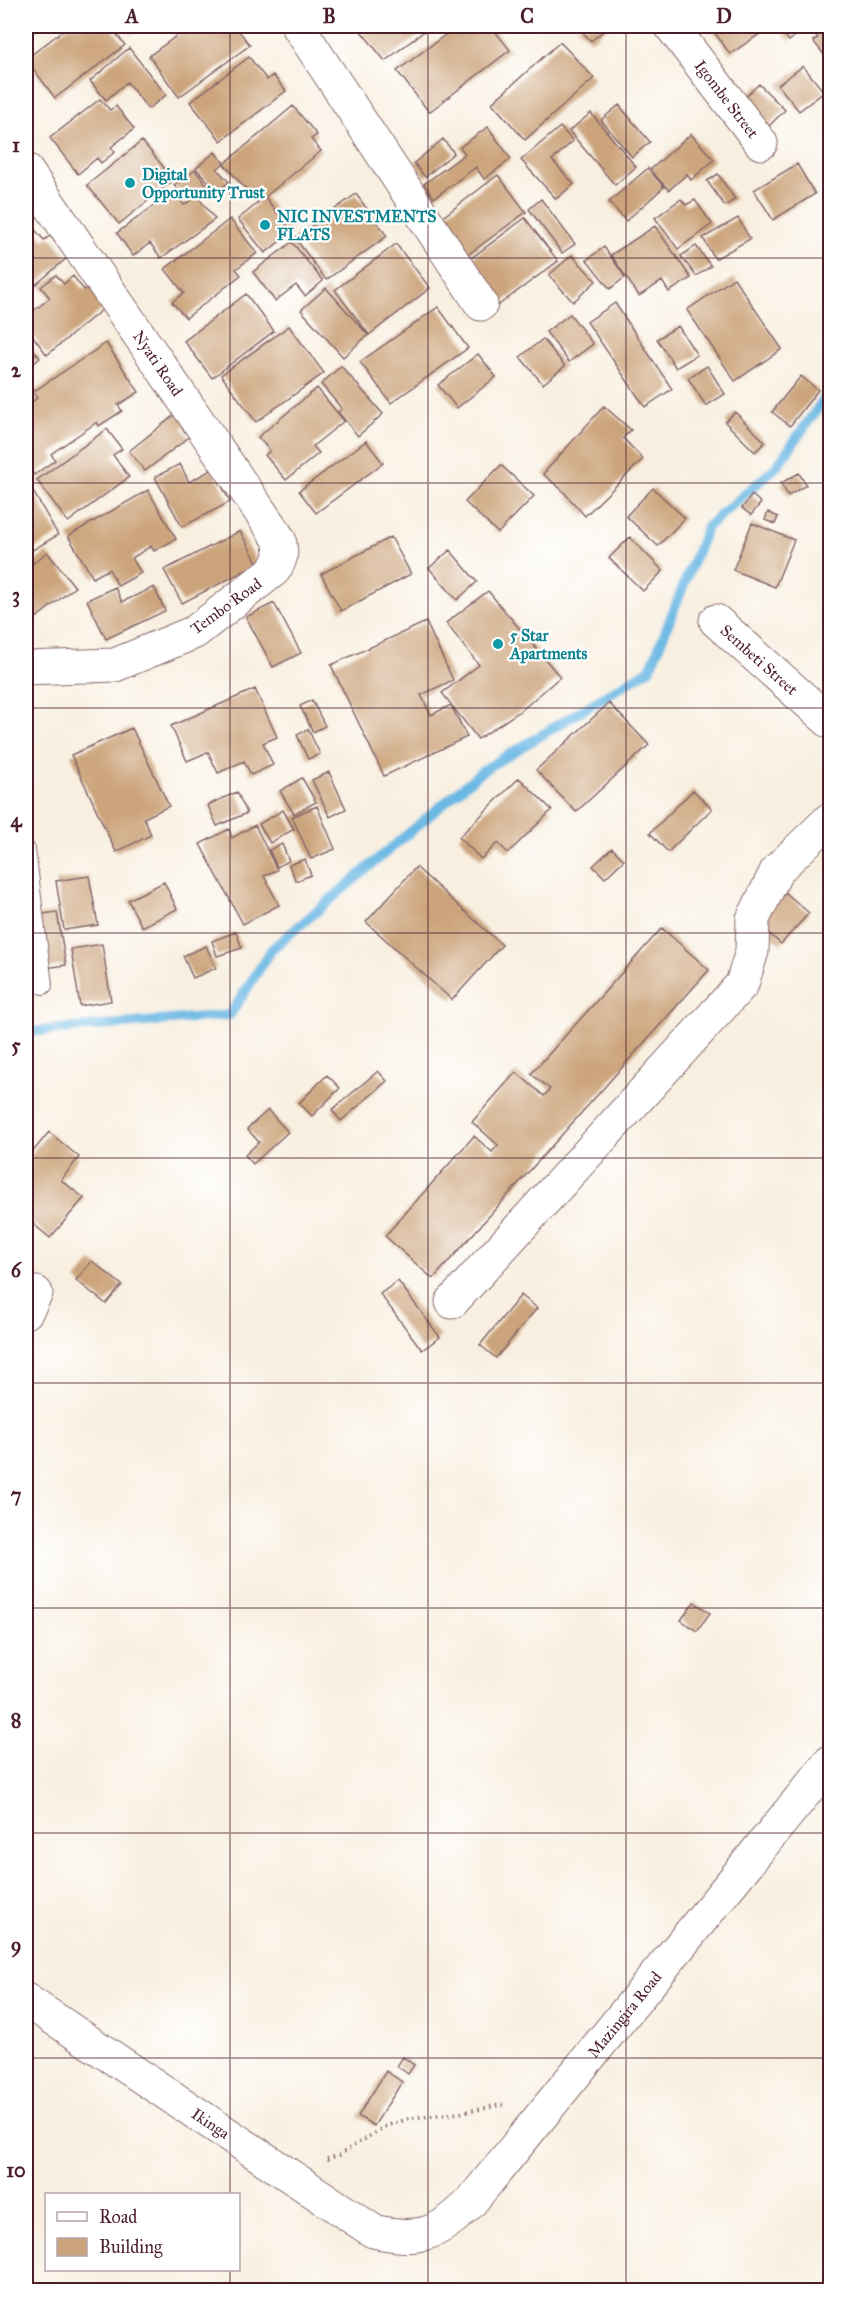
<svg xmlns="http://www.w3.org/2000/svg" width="856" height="2316" font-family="'IM FELL Great Primer',serif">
<rect width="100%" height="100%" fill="#fff"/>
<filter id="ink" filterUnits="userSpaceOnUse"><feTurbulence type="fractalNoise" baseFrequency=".0167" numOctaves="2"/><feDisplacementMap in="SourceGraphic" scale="12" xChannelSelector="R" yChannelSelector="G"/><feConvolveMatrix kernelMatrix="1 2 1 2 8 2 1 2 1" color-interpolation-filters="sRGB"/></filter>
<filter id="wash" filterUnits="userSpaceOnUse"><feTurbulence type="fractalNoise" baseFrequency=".008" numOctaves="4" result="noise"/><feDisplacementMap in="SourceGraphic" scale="24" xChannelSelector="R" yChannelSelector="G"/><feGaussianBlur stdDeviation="1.35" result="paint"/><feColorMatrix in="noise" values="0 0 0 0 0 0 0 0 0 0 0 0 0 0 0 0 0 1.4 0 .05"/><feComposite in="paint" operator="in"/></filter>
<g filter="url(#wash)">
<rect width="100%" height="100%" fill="#f8efe0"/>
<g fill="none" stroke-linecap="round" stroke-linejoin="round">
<!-- stream -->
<path stroke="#6ab8e4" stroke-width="10" d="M 26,1032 L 230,1015 L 272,949 L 482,771 L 650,669 L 707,527 L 776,467 L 830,391"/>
</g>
<g id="blocks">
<!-- building -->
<path fill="#cca47c" d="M 26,26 L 41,26 L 26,36 Z
M 69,26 L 110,26 L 125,45 L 55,98 L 26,59 Z
M 126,26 L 144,26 L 131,34 Z
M 190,26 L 235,26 L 250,45 L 179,97 L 149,56 Z
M 357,26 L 431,26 L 385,61 Z
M 457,26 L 467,26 L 472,32 L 479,26 L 491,26 L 510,50 L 429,112 L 397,71 Z
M 577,26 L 609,26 L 591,41 Z
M 710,26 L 760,26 L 757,28 L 761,33 L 730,54 Z
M 777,26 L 830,26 L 830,54 L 826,57 L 813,41 L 818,38 L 808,26 L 789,41 Z
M 560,42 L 594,78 L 525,140 L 492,103 Z
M 129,48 L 166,95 L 148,109 L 127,82 L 106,100 L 90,81 Z
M 249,57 L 267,80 L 273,75 L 286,91 L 221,141 L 190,102 Z
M 803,66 L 824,92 L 799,111 L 778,85 Z
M 759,84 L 785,110 L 767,128 L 741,101 Z
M 100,99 L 110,110 L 116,106 L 134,129 L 111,147 L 115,152 L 101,163 L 97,158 L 78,174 L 50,138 Z
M 619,105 L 650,142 L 632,157 L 601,120 Z
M 293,106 L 317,135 L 311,139 L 321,151 L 265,197 L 292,232 L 265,253 L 238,219 L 258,203 L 224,164 Z
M 591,113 L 636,167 L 615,185 L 569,131 Z
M 488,127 L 511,159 L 484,179 L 476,167 L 434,198 L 424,184 L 465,154 L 460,147 Z
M 560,127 L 573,141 L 552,160 L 574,184 L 556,199 L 521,160 Z
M 691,134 L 714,160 L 691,180 L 687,174 L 669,190 L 650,170 Z
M 443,139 L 454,153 L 425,177 L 414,163 Z
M 142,141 L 174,180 L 119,224 L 87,185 Z
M 215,152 L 224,163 L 217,169 L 229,182 L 217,192 L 196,168 Z
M 797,164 L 815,194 L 773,220 L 754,190 Z
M 648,168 L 664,187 L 626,221 L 609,202 Z
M 195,170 L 210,189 L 199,196 L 193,189 L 183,197 L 174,185 Z
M 718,174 L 735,199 L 725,206 L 707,181 Z
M 498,175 L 526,212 L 462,259 L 439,220 Z
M 174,191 L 184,205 L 197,196 L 215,219 L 161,258 L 150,243 L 133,256 L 117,233 Z
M 356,194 L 387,236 L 326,280 L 295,238 Z
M 541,199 L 575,244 L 562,253 L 529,209 Z
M 681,199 L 686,205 L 695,200 L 712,224 L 678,249 L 655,218 Z
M 525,218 L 558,261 L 492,310 L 466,262 Z
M 738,218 L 750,239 L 715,259 L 703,238 Z
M 230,219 L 257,253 L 236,269 L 241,275 L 186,318 L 172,302 L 184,293 L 165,269 Z
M 29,223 L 44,240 L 50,236 L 68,257 L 26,293 L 26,226 Z
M 655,226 L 691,278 L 669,292 L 662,281 L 639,296 L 611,255 Z
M 292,242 L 323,281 L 305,296 L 296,285 L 275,301 L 253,272 Z
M 396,244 L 430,288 L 369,335 L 335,290 Z
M 696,246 L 711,266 L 696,276 L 681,256 Z
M 604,247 L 625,277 L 610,289 L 587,260 Z
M 572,255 L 596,281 L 573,302 L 549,275 Z
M 56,275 L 64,284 L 73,276 L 84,290 L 92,284 L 108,305 L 47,355 L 26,327 L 32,322 L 27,316 L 50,298 L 41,287 Z
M 734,278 L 782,349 L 735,381 L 687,310 Z
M 326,288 L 368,335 L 343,357 L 301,310 Z
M 246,294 L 274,331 L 212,378 L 184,341 Z
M 615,303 L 672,389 L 645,407 L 587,322 Z
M 438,307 L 468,348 L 391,403 L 360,362 Z
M 570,314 L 593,344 L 569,362 L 546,332 Z
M 289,326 L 324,373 L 256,422 L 221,375 Z
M 678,326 L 697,355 L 676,368 L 657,339 Z
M 543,339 L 565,366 L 543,384 L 520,357 Z
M 26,341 L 40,358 L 26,370 Z
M 106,343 L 139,392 L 118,405 L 122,411 L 99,426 L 97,422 L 51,454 L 55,460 L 34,475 L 26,462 L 26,406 L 37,398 L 33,392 Z
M 478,354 L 496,377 L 457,408 L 438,385 Z
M 341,366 L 383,414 L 358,436 L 338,412 L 342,409 L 321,384 Z
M 707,366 L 725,394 L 706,406 L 688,378 Z
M 801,376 L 818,390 L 790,426 L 772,412 Z
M 317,388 L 344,421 L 313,446 L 319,453 L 286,480 L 265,455 L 270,451 L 258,437 Z
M 604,406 L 631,430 L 623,438 L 643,459 L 585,516 L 562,490 L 543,474 Z
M 178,412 L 188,424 L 182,428 L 189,437 L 145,471 L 129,451 Z
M 735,412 L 765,442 L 755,452 L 725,422 Z
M 107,429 L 122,449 L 113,455 L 129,477 L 68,522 L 37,480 Z
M 366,441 L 383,463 L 316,513 L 299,491 Z
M 180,464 L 189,482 L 213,469 L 230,502 L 182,527 L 155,477 Z
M 501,465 L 534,496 L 498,533 L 465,502 Z
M 799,473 L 806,485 L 788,496 L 781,483 Z
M 26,479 L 58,535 L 26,554 Z
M 653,488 L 685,518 L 658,546 L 626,516 Z
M 148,490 L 176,539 L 154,551 L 151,546 L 132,558 L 141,573 L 118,586 L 109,569 L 93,578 L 68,536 Z
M 752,495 L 761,503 L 751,515 L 742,508 Z
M 768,512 L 778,517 L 775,524 L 765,520 Z
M 752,523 L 794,540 L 775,587 L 733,570 Z
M 240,531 L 258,564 L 182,603 L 164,570 Z
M 391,537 L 411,574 L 341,611 L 321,574 Z
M 630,537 L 663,571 L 643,591 L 609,558 Z
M 450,550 L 477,582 L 457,600 L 429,568 Z
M 47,552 L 75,587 L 26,626 L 26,569 Z
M 115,587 L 122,602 L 154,587 L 165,611 L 106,639 L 87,600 Z
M 488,591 L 560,677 L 523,709 L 478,739 L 442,693 L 479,665 L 446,623 Z
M 274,603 L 301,653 L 273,667 L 246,617 Z
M 426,622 L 453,680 L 421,695 L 431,715 L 451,705 L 467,737 L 384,776 L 331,665 Z
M 255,689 L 277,737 L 263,743 L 273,765 L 251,775 L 244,761 L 218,773 L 208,752 L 187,761 L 171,726 Z
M 312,700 L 325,726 L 313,732 L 300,706 Z
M 609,703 L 649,745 L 576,812 L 536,770 Z
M 132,728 L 169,806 L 144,818 L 151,835 L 116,852 L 71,755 Z
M 308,729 L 320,754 L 308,759 L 297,735 Z
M 329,772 L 346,809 L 330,817 L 312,780 Z
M 302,778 L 316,802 L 294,814 L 280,791 Z
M 519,778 L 552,810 L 508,853 L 498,843 L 481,859 L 459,837 Z
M 693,790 L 712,809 L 668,852 L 650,833 Z
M 237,792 L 247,813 L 217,826 L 208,805 Z
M 317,806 L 335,849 L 311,859 L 292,817 Z
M 283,810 L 294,829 L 270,843 L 259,824 Z
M 255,825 L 277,870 L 264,876 L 279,905 L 243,924 L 200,844 L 229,829 L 232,838 Z
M 282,844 L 289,861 L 277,867 L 269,850 Z
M 612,848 L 624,860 L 605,878 L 593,866 Z
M 305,859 L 311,875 L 296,881 L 289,865 Z
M 416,867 L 502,945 L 452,1000 L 366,922 Z
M 89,876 L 98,925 L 64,930 L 56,881 Z
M 164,882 L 177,909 L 142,927 L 128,900 Z
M 785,892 L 809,913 L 781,944 L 757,923 Z
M 57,912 L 66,965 L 45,968 L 36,915 Z
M 26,923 L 37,978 L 26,980 Z
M 662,928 L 709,970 L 433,1279 L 385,1236 L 474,1136 L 492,1152 L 498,1145 L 472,1122 L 516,1072 L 544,1096 L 550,1089 L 531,1074 Z
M 236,932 L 242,948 L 217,956 L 212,941 Z
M 102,944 L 111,1001 L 80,1006 L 71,949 Z
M 206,946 L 216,968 L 193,978 L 183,956 Z
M 378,1071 L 387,1081 L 341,1121 L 332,1110 Z
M 327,1075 L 340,1088 L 312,1116 L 299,1103 Z
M 268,1110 L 288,1132 L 253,1164 L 245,1155 L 259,1142 L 247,1129 Z
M 49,1132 L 79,1157 L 61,1180 L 84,1198 L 50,1238 L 26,1218 L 26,1160 Z
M 92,1261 L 122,1285 L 106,1304 L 76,1280 Z
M 398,1281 L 440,1337 L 422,1350 L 380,1294 Z
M 521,1295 L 537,1308 L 496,1358 L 480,1345 Z
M 694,1602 L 710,1613 L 697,1631 L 681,1620 Z
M 403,2057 L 414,2065 L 408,2074 L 397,2066 Z
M 386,2071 L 402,2082 L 374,2126 L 358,2116 Z"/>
</g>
</g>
<g filter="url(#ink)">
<use href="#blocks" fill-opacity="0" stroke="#87686a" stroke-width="1.5"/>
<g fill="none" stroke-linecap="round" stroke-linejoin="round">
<defs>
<path id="lane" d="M 26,850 L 43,985"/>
<g id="street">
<path d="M 298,26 L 481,304"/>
<path id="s1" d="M 671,26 L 761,143"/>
<path id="s2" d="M 26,170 L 279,539 C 282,552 282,559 274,570 L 195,632 L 115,665 L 26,668"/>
<path id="s3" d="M 716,621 L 830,722"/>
<path d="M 452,1302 L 742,984 L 752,951 L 753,919 L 777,870 L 830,819"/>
<path d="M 26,1312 L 36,1293"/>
<path id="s4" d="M 26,2000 L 373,2231 C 418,2241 437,2236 470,2203 L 830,1762"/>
</g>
</defs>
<!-- lane casing -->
<use href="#lane" stroke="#87686a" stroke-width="20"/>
<!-- street casing -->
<use href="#street" stroke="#87686a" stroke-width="35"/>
<!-- path -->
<path stroke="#87686a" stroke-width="4" stroke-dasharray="1.5 4.5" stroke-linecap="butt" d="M 327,2159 L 339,2155 L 384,2127 L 411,2118 L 460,2113 L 506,2104"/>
<!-- lane -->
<use href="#lane" stroke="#fff" stroke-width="18"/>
<!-- street -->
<use href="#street" stroke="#fff" stroke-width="33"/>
</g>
</g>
<!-- grid -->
<path fill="none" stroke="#4a1f2b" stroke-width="1.5" stroke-opacity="0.55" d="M 230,26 L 230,2194M 428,26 L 428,2290M 626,26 L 626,2290M 26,258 L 830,258M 26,483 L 830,483M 26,708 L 830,708M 26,933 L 830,933M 26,1158 L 830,1158M 26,1383 L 830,1383M 26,1608 L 830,1608M 26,1833 L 830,1833M 26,2058 L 830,2058M 230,2270 L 230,2290"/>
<!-- markers -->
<g fill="#0f9aa8" stroke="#fff" stroke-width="2">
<circle cx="130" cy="183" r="6"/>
<circle cx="265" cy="225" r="6"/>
<circle cx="498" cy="644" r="6"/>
</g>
<g text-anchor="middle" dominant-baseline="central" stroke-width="4.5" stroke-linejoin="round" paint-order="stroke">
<!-- street labels -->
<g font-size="16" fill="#4a1f2b" stroke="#fff">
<text stroke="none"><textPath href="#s1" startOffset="92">Igombe Street</textPath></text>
<text stroke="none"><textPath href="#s2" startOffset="234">Nyati Road</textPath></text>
<text transform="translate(226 606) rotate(-36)">Tembo Road</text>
<text stroke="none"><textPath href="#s3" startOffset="58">Sembeti Street</textPath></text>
<text stroke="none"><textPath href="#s4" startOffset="768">Mazingira Road</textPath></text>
<text stroke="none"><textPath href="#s4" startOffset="222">Ikinga</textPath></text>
</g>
<!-- culture labels -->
<g font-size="16" font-weight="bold" fill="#0d838f" stroke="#fff" text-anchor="start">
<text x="142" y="174">Digital<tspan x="142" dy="18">Opportunity Trust</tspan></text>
<text x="277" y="216">NIC INVESTMENTS<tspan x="277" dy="18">FLATS</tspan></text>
<text x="510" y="635">5 Star<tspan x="510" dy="18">Apartments</tspan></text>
</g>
</g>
<!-- margin -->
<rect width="856" height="2316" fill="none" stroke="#fff" stroke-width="66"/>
<!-- legend -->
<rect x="45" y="2193" width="195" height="78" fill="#ffffff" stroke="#b7a5aa" stroke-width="1.5"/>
<rect x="57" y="2212" width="30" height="9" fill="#ffffff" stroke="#b7a5aa" stroke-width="1.5"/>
<text x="99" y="2223" font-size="18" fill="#4a1f2b">Road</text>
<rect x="57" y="2238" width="30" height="18" fill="#cca47c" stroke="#b7a5aa" stroke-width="1.5"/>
<text x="99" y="2253" font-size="18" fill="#4a1f2b">Building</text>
<rect x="33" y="33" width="790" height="2250" fill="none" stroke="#4a1f2b" stroke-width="2"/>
<g font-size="20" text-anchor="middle" font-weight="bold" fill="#4a1f2b">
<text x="132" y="23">A</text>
<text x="329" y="23">B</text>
<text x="527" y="23">C</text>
<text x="724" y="23">D</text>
<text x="16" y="152">1</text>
<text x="16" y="377">2</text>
<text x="16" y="602">3</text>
<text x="16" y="827">4</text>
<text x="16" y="1052">5</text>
<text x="16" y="1277">6</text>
<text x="16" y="1502">7</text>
<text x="16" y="1727">8</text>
<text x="16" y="1952">9</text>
<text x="16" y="2177">10</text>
</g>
</svg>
